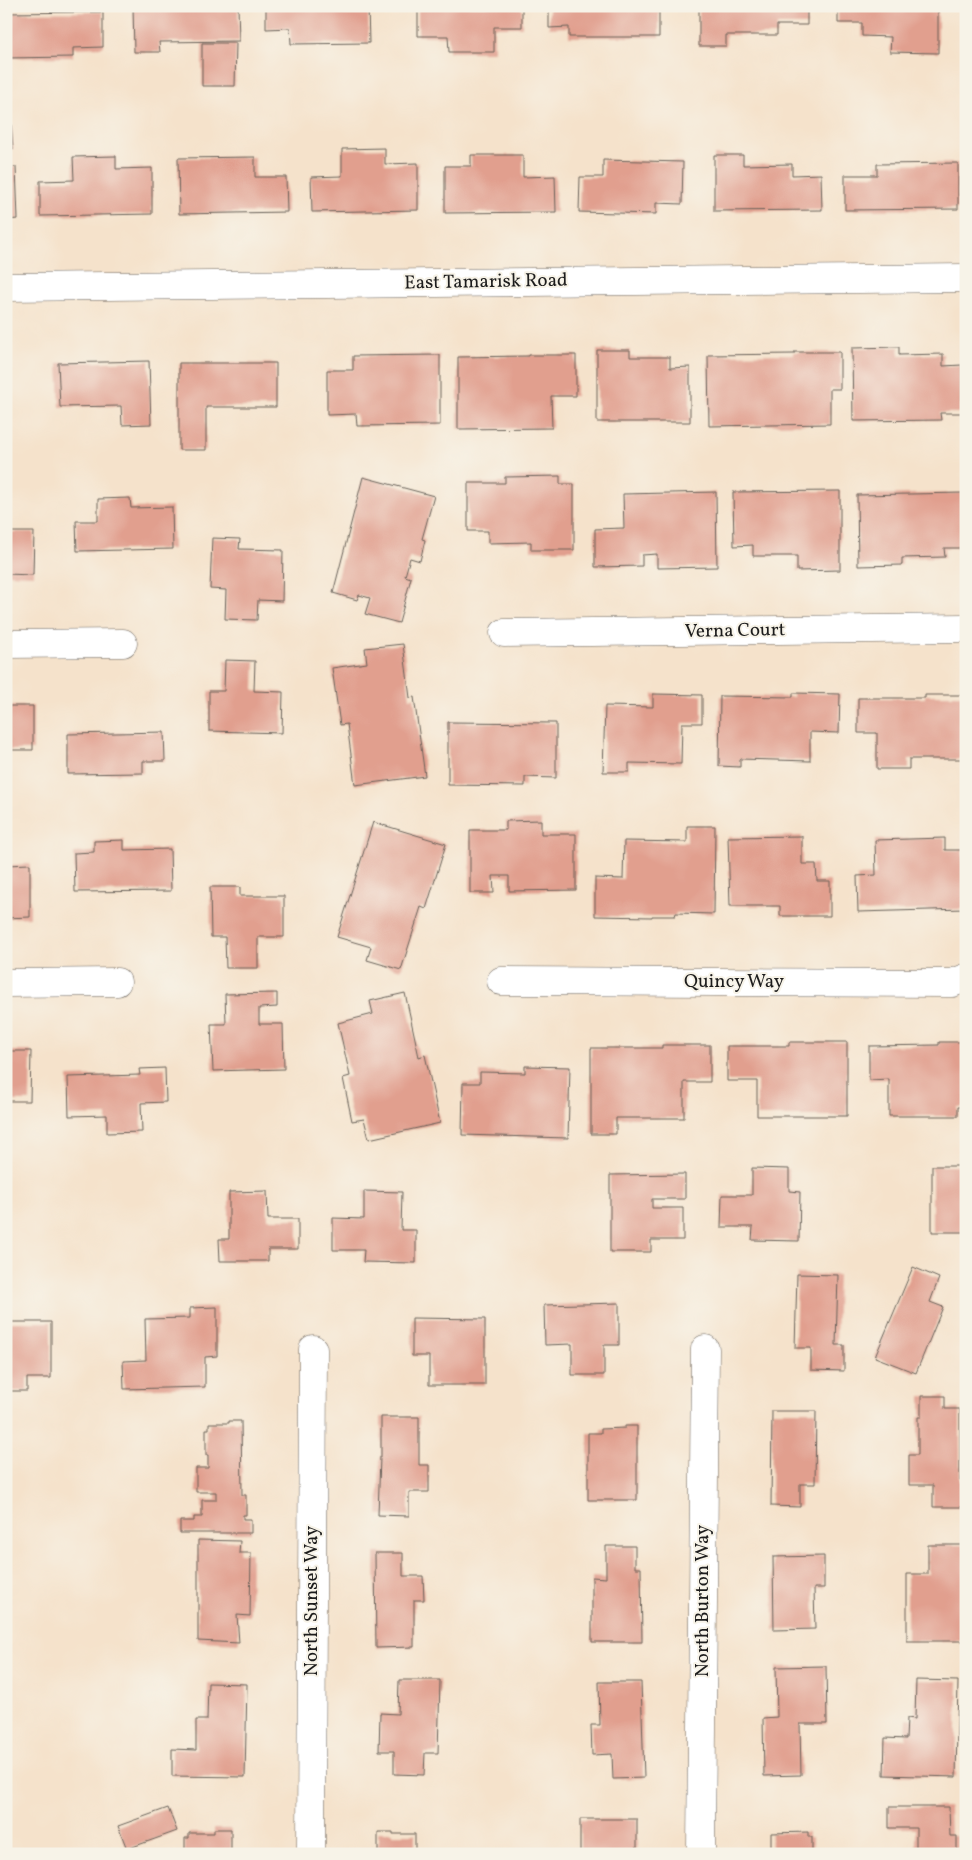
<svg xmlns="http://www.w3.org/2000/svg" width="972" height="1860" font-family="Vollkorn,serif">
<rect width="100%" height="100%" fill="#f7f3e8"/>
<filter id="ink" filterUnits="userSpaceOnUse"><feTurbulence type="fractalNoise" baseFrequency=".02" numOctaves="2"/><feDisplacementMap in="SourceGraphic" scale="10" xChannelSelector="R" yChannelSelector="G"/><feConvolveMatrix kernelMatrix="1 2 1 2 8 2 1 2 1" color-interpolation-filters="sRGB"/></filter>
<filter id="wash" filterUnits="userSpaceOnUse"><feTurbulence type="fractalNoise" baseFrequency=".0096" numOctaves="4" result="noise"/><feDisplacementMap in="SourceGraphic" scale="20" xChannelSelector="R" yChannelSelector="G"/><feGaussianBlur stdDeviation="1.12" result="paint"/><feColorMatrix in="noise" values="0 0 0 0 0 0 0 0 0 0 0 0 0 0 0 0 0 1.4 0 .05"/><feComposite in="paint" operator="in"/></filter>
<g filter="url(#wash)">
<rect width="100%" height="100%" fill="#f5e2cb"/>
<g id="blocks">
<!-- building -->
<path fill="#e19f8e" d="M 133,6 L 238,6 L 239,41 L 159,42 L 160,52 L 134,52 Z
M 266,6 L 368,6 L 369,43 L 291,44 L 290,28 L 266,29 Z
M 418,6 L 522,6 L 522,27 L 494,27 L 494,52 L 449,52 L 448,36 L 418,36 Z
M 549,6 L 659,6 L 659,37 L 569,37 L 569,27 L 549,28 Z
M 699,6 L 807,6 L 807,25 L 777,25 L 777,35 L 726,35 L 726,46 L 699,46 Z
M 838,6 L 938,6 L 938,53 L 890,52 L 891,37 L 862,36 L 862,23 L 838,23 Z
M 103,12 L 103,47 L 73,48 L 73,57 L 6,58 L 6,13 Z
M 202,43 L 236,43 L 235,86 L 202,86 Z
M 11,121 L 13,149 L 6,149 L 6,122 Z
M 385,148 L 385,164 L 418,163 L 418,210 L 312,212 L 311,177 L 342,176 L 342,149 Z
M 471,155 L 523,155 L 523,177 L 555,176 L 556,212 L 445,213 L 445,166 L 471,166 Z
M 714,155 L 743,155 L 743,165 L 792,164 L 792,175 L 821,174 L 822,210 L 714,211 Z
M 116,156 L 116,169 L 152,168 L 152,214 L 40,216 L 40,181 L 74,180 L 73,157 Z
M 255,157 L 255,177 L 286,177 L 287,212 L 179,214 L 178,158 Z
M 603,160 L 683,162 L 682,204 L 656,203 L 656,214 L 579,212 L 580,177 L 603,177 Z
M 958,163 L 958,209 L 845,210 L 845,175 L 877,175 L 877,164 Z
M 16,167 L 18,219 L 6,220 L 6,168 Z
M 899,347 L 899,355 L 943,354 L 943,366 L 962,365 L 962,413 L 940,413 L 941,420 L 853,421 L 852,348 Z
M 597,350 L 630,350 L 630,357 L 670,357 L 670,368 L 690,367 L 690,422 L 597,422 Z
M 794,352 L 840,352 L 840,389 L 830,389 L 830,424 L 709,426 L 708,355 L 794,354 Z
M 440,355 L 440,425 L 357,426 L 356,414 L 327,415 L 327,370 L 353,370 L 353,356 Z
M 529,355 L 576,355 L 576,396 L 551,396 L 552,428 L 458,429 L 458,357 L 529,356 Z
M 149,361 L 151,424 L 122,425 L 121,406 L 60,407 L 58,363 Z
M 179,363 L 276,363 L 276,407 L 206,407 L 206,450 L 179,450 Z
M 560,476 L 560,484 L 574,484 L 574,550 L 531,550 L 531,542 L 488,543 L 488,531 L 468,531 L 468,483 L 505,483 L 505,477 Z
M 363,477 L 434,496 L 422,539 L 425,540 L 420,561 L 410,558 L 405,576 L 411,578 L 399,623 L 365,614 L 370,598 L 359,595 L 357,600 L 333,593 Z
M 840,491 L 840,570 L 797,571 L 797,556 L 753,556 L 753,545 L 734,546 L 733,492 Z
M 716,492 L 717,567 L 657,568 L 657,554 L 642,555 L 642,566 L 595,567 L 595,529 L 624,528 L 623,494 Z
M 963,493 L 964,548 L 944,548 L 945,557 L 902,558 L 902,565 L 858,566 L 857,495 Z
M 130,498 L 131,508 L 172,507 L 173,549 L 77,551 L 76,521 L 98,521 L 98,499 Z
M 6,532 L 34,532 L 33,575 L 6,574 Z
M 212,538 L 240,539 L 239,549 L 283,550 L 282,601 L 258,600 L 257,620 L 225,619 L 226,590 L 210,589 Z
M 403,644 L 410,698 L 414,697 L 425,776 L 355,785 L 347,724 L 340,725 L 332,668 L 367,663 L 365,648 Z
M 225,660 L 255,661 L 254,691 L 283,692 L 282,733 L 209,731 L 209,691 L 224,691 Z
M 793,693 L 840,694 L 839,733 L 810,732 L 810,761 L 740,759 L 740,767 L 719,766 L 720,696 L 793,697 Z
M 653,694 L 702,695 L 702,723 L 682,723 L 681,764 L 629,763 L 629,772 L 603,772 L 605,706 L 653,707 Z
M 925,695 L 965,695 L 965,759 L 909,759 L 909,769 L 877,769 L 877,733 L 858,733 L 858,698 L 925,698 Z
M 6,706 L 33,706 L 33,750 L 6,750 Z
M 448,722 L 556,723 L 556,778 L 525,777 L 525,786 L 448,785 Z
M 164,732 L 165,761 L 143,761 L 143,773 L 68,774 L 68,734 Z
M 541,820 L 541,834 L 576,834 L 576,890 L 509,891 L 509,876 L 493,876 L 494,893 L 470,893 L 470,830 L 506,830 L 506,821 Z
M 373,822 L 446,844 L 426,909 L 421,907 L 401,970 L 367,960 L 371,947 L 337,937 Z
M 687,826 L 715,826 L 714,914 L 676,913 L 675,916 L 652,916 L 652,917 L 595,916 L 595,878 L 623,879 L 624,841 L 687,842 Z
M 802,836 L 802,864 L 816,864 L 817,881 L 830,881 L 830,916 L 780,916 L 780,906 L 730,906 L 728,837 Z
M 945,838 L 945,850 L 963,850 L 965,909 L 858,912 L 857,876 L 876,875 L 875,840 Z
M 124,840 L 124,850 L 170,849 L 171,891 L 75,892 L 74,853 L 94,852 L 94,841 Z
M 30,864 L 30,917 L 6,918 L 6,865 Z
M 210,887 L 240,887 L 240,896 L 284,896 L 284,937 L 258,937 L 258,968 L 226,968 L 225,937 L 211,937 Z
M 277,993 L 277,1007 L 259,1008 L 259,1024 L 283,1024 L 284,1069 L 213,1071 L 211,1024 L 226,1024 L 225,994 Z
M 405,993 L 419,1057 L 425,1055 L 440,1123 L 369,1139 L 364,1119 L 352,1121 L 343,1078 L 350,1076 L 338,1023 L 373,1014 L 370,1001 Z
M 789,1042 L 847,1042 L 847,1116 L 757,1116 L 757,1081 L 727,1081 L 727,1046 L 789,1046 Z
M 939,1042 L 966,1042 L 966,1107 L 958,1107 L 958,1116 L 889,1116 L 889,1079 L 869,1080 L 869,1046 L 939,1045 Z
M 662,1045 L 710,1045 L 710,1082 L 684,1082 L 684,1118 L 616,1118 L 616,1134 L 591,1134 L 591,1048 L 662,1048 Z
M 6,1051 L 31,1051 L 30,1101 L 6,1101 Z
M 525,1066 L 570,1067 L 568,1138 L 462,1135 L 463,1083 L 480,1083 L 480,1072 L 525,1073 Z
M 165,1068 L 166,1102 L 141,1103 L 142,1132 L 107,1133 L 107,1115 L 69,1116 L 68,1077 L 140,1075 L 139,1069 Z
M 932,1166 L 966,1166 L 966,1232 L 932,1232 Z
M 752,1168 L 789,1169 L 789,1191 L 800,1192 L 799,1241 L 752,1240 L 753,1227 L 721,1227 L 722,1195 L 752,1195 Z
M 685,1174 L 685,1199 L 652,1199 L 652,1208 L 683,1208 L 683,1240 L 651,1240 L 651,1252 L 610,1252 L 610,1175 Z
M 267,1191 L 268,1219 L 298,1219 L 298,1249 L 268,1249 L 268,1261 L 220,1261 L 219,1239 L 229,1239 L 229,1192 Z
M 364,1191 L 402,1192 L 401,1230 L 416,1230 L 416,1263 L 363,1262 L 364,1250 L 333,1250 L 333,1218 L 364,1219 Z
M 913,1267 L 939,1278 L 930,1302 L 943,1307 L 916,1373 L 875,1357 Z
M 797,1274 L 838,1275 L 836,1345 L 844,1345 L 844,1371 L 811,1370 L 811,1348 L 795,1348 Z
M 619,1303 L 619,1345 L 604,1345 L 604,1375 L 572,1375 L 572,1344 L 545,1345 L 544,1305 Z
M 217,1307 L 217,1356 L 205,1357 L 205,1387 L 124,1389 L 123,1361 L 146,1360 L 145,1319 L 190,1318 L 190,1308 Z
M 412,1318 L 485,1319 L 485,1385 L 429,1385 L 429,1356 L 412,1356 Z
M 6,1322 L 51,1322 L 51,1378 L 27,1378 L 27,1391 L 6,1391 Z
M 921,1396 L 945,1396 L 945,1409 L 960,1409 L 960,1481 L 966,1481 L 966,1507 L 933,1507 L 933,1485 L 909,1485 L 909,1455 L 918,1455 L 918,1417 L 921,1417 Z
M 772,1411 L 816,1411 L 815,1484 L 800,1484 L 800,1507 L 771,1506 Z
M 381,1417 L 419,1417 L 419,1465 L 429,1465 L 429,1492 L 409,1492 L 409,1516 L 378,1515 L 380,1457 L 381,1457 Z
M 229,1421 L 241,1421 L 242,1495 L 246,1495 L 246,1515 L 243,1515 L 243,1519 L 251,1519 L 251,1533 L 180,1533 L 180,1521 L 194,1521 L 194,1517 L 202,1517 L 202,1500 L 216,1500 L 216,1492 L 196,1492 L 196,1468 L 208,1468 L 208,1455 L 206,1455 L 206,1429 L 209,1429 L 209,1423 L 229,1423 Z
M 625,1426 L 637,1426 L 637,1500 L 588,1500 L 588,1433 L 601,1433 L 601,1429 L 625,1428 Z
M 198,1540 L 240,1541 L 239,1553 L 251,1553 L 250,1616 L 237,1615 L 239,1643 L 198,1641 Z
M 928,1545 L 966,1545 L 966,1641 L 907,1641 L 907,1574 L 928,1574 Z
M 606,1546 L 635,1546 L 635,1568 L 641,1568 L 642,1642 L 592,1642 L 592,1577 L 606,1578 Z
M 375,1553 L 403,1553 L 403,1576 L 423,1576 L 424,1600 L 414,1600 L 414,1647 L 376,1648 Z
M 824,1556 L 824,1588 L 814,1588 L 815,1629 L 774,1630 L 773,1557 Z
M 826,1666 L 827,1724 L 800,1724 L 801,1775 L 764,1776 L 763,1718 L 777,1717 L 776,1667 Z
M 399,1680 L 440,1680 L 438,1753 L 425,1753 L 424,1775 L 394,1774 L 394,1751 L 379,1751 L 380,1713 L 398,1714 Z
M 916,1680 L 958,1681 L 956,1777 L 884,1775 L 885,1738 L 906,1739 L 907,1718 L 915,1719 Z
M 599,1682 L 641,1682 L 644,1778 L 613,1779 L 612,1754 L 592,1755 L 591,1725 L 600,1725 Z
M 208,1683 L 247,1684 L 245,1777 L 172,1776 L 172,1749 L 196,1750 L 196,1720 L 207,1720 Z
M 889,1807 L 949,1807 L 950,1836 L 957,1836 L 957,1854 L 916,1854 L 916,1828 L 889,1828 Z
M 168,1808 L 177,1831 L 127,1849 L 118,1826 Z
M 580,1819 L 637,1819 L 637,1854 L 580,1854 Z
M 214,1829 L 231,1829 L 231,1854 L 185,1854 L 185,1838 L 189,1838 L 189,1833 L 214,1833 Z
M 378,1832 L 393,1832 L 393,1834 L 415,1834 L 415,1854 L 378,1854 Z
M 808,1832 L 808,1837 L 812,1837 L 812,1854 L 771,1854 L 771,1833 Z"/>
</g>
</g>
<g filter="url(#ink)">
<use href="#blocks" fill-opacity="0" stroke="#686159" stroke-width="1"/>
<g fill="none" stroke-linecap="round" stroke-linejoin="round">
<defs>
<path id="street" d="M 6,287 L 966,278
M 504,633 L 966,628
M 6,644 L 123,643
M 501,981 L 952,983 L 966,978
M 6,983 L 117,982
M 311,1854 L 313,1349
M 701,1854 L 705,1349"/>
</defs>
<!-- street casing -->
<use href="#street" stroke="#686159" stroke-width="29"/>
<!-- street -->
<use href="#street" stroke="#fff" stroke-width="28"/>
</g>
</g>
<g text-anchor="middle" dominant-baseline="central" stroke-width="4" stroke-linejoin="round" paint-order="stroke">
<!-- street labels -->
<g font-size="19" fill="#1c1c1c" stroke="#f7f3e8">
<text transform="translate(486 282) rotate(-1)">East Tamarisk Road</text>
<text transform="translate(735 631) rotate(-1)">Verna Court</text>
<text x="734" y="982">Quincy Way</text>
<text transform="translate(312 1601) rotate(-90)">North Sunset Way</text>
<text transform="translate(703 1601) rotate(-90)">North Burton Way</text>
</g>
</g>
<!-- margin -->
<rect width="972" height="1860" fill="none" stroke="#f7f3e8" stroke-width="25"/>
</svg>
